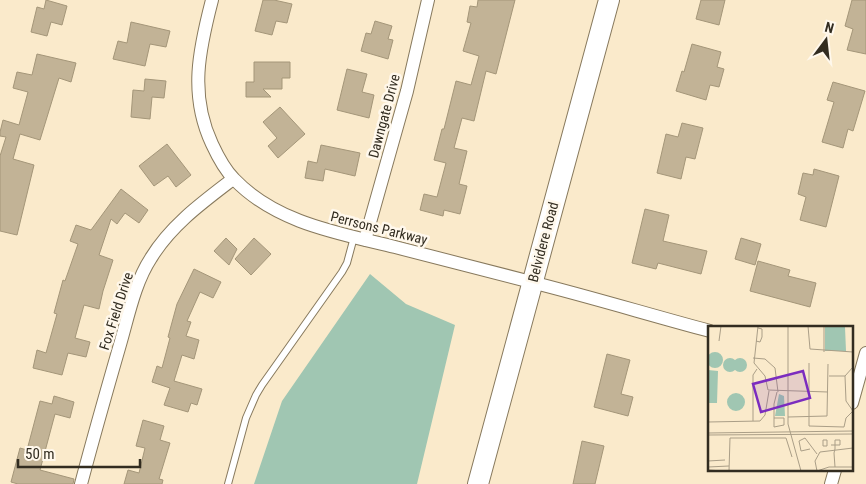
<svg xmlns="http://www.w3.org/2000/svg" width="866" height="484" font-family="'Roboto Condensed',sans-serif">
<rect width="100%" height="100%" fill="#faeacb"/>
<!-- green -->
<path fill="#a0c6b2" d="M 370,274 L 406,304 L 455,325 L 417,484 L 254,484 L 282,401 Z"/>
<!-- building -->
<path fill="#c2b396" stroke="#a49679" d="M 46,0 L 67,6 L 62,25 L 51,22 L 47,36 L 31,32 L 37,7 L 44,9 Z
M 263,0 L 274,0 L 292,4 L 287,23 L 276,21 L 272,35 L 255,31 Z
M 478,0 L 515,0 L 496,74 L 486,71 L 474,121 L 462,118 L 454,148 L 467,151 L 459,184 L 467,186 L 460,214 L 444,210 L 443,216 L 420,210 L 424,194 L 437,197 L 446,163 L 434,160 L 442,129 L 444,129 L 456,81 L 471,85 L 479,56 L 463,51 L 471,23 L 467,22 L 470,6 L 477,7 Z
M 701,0 L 725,0 L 719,25 L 696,19 Z
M 852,0 L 866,0 L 866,54 L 847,50 L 853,29 L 845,26 Z
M 375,21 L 392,26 L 388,39 L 393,40 L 388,59 L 361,51 L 366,33 L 371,34 Z
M 131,22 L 170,31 L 166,47 L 150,44 L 145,66 L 113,59 L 118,41 L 127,43 Z
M 692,44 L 721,52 L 717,67 L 724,69 L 719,87 L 710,85 L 706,100 L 676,91 L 682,71 L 684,72 Z
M 37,54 L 76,63 L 71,82 L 59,78 L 40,140 L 20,134 L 13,159 L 34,165 L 17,235 L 0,231 L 0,156 L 6,137 L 0,136 L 0,132 L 3,120 L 19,125 L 28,92 L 13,88 L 17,72 L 32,75 Z
M 254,62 L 290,62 L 290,78 L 282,78 L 282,89 L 263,89 L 271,97 L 246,97 L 246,82 L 254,82 Z
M 347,69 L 367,74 L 362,92 L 374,95 L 369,118 L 337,110 Z
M 145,79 L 166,81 L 164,98 L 152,97 L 150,119 L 131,117 L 133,90 L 144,91 Z
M 833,82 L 865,91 L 853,131 L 848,129 L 843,148 L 822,142 L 834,102 L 827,100 Z
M 280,107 L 305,134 L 278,158 L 268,146 L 277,138 L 263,122 Z
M 682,123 L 703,128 L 695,159 L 686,157 L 681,179 L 657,173 L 666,134 L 678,137 Z
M 167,144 L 191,175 L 176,187 L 168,176 L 154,186 L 139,166 Z
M 321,145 L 360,153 L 355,176 L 325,169 L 323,181 L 305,178 L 308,161 L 317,163 Z
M 814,169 L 839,176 L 826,227 L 800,220 L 806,197 L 798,194 L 803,173 L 813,175 Z
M 121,189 L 148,210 L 139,223 L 125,213 L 117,224 L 111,219 L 99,255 L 113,260 L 103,291 L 99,309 L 84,305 L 75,338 L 90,342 L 86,357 L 68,353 L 62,375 L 33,368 L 37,350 L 46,353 L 57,314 L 54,313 L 63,280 L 65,281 L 78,244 L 70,241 L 76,225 L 91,230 Z
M 645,209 L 669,215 L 663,241 L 707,251 L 701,274 L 658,263 L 656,269 L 632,263 Z
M 226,238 L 237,249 L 229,265 L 214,251 Z
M 254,238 L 271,254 L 251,275 L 235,259 Z
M 741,238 L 761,244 L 755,265 L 735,259 Z
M 758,261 L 790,270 L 788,276 L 816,283 L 810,307 L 750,291 Z
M 194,269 L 221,282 L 213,298 L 200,292 L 187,321 L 191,322 L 186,336 L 199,340 L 194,359 L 182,355 L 174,381 L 202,389 L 197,405 L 191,403 L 188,412 L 164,405 L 170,388 L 152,382 L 157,366 L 162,368 L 170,338 L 168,337 L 177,304 Z
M 607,354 L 630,360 L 621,394 L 633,397 L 628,416 L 594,407 Z
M 54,396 L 74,402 L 70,418 L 55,414 L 40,470 L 74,479 L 73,484 L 18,484 L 11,482 L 20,448 L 27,450 L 40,401 L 52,404 Z
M 143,420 L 164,426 L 160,440 L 170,443 L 159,479 L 163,480 L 162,484 L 124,484 L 128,470 L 139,473 L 145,448 L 136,446 Z
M 582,441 L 604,446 L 595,484 L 573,484 Z"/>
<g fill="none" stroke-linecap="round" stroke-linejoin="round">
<defs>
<path id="service" d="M 228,484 L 246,418 L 256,395 L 262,385 L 342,272 L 347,263 L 354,237"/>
<path id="minor" d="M 212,0 C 199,50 189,95 212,144 C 218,157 224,169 234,179 C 276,223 338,233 395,247 C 440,259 486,270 531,282 C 591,297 650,315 710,331
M 365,240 L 407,91 L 428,0
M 852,403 L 866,353
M 81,484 C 93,439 106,393 119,348 C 128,318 134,284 151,258 C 171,225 203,202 233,179
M 831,484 L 835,470"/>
<path id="primary" d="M 478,484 L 609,0"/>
</defs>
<!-- service casing -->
<use href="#service" stroke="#87795d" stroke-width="8"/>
<!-- minor casing -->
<use href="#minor" stroke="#87795d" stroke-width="14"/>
<!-- primary casing -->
<use href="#primary" stroke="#87795d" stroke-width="22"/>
<!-- service -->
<use href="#service" stroke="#fff" stroke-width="6"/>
<!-- minor -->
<use href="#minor" stroke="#fff" stroke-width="12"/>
<!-- primary -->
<use href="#primary" stroke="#fff" stroke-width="20"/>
</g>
<g text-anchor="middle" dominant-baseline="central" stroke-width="5" stroke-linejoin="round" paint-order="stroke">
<!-- street labels -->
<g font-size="14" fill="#322c20" stroke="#fff8ec">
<text transform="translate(384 116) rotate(-75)">Dawngate Drive</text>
<text transform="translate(379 228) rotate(14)">Perrsons Parkway</text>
<text transform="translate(543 242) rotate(-75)">Belvidere Road</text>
<text transform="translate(116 311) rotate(-72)">Fox Field Drive</text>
</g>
</g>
<!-- overview -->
<g transform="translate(708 326)">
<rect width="145" height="145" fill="#faeacb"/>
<path d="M 117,0 L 137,1 L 138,25 L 117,25 ZM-1 34a8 8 0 1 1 16 0a8 8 0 1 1-16 0ZM15 39a7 7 0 1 1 14 0a7 7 0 1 1-14 0ZM25 39a7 7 0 1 1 14 0a7 7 0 1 1-14 0ZM 0,44 L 10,45 L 9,77 L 0,77 ZM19 76a9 9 0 1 1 18 0a9 9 0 1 1-18 0ZM 71,68 L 76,70 L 77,90 L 67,90 Z" fill="#a0c6b2"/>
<path fill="none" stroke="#aa9e87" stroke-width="1" d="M 50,0 L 46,37 L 57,50 L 60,64 L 120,66M 80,0 L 80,98 L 93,145M 100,0 L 102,23M 11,15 L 13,0M 48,15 L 52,16 L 54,11 L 54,3 L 50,2M 102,23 L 145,26M 116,26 L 116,0M 45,32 L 57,33 L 67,42 L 70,66M 101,37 L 101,100 L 136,101 L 138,92 L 145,85M 145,41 L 137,50 L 138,75 L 145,85M 121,50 L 137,50M 80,91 L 119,90 L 120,38M 66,92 L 76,92 L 76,99 L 66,101 L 66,78 L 69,66M 45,95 L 45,49 L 49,43M 0,96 L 52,95 L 57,89 L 61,65M 0,107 L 145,105M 0,109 L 145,108M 115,114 L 119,114 L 119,120 L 115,120 ZM 123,119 L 132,119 L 132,114 L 127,114 L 127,123 L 126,127 L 127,141M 102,123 L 93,125 L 91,115 L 97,112 L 109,128M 0,135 L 17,134M 0,141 L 21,140M 0,144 L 15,145M 21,145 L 22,112 L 78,112 L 84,131M 109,145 L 107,135 L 112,126 L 145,122M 109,145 L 121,141 L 145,141"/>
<path fill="#7b2cbf" fill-opacity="0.15" stroke="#7b2cbf" stroke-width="2.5" d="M 95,45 L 102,72 L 53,86 L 45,58 Z"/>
<rect width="145" height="145" fill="none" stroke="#322c20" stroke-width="2.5"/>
</g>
<!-- north arrow -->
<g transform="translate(826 40) rotate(15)" stroke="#fff8ec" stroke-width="4" paint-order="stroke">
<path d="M0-4L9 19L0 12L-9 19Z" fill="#322c20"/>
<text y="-8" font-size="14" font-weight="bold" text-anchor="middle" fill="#322c20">N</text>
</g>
<!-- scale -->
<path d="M18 459v8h122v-8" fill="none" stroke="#322c20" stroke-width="2.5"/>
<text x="25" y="459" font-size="15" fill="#322c20" stroke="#fff8ec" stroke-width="4" paint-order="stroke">50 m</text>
</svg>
